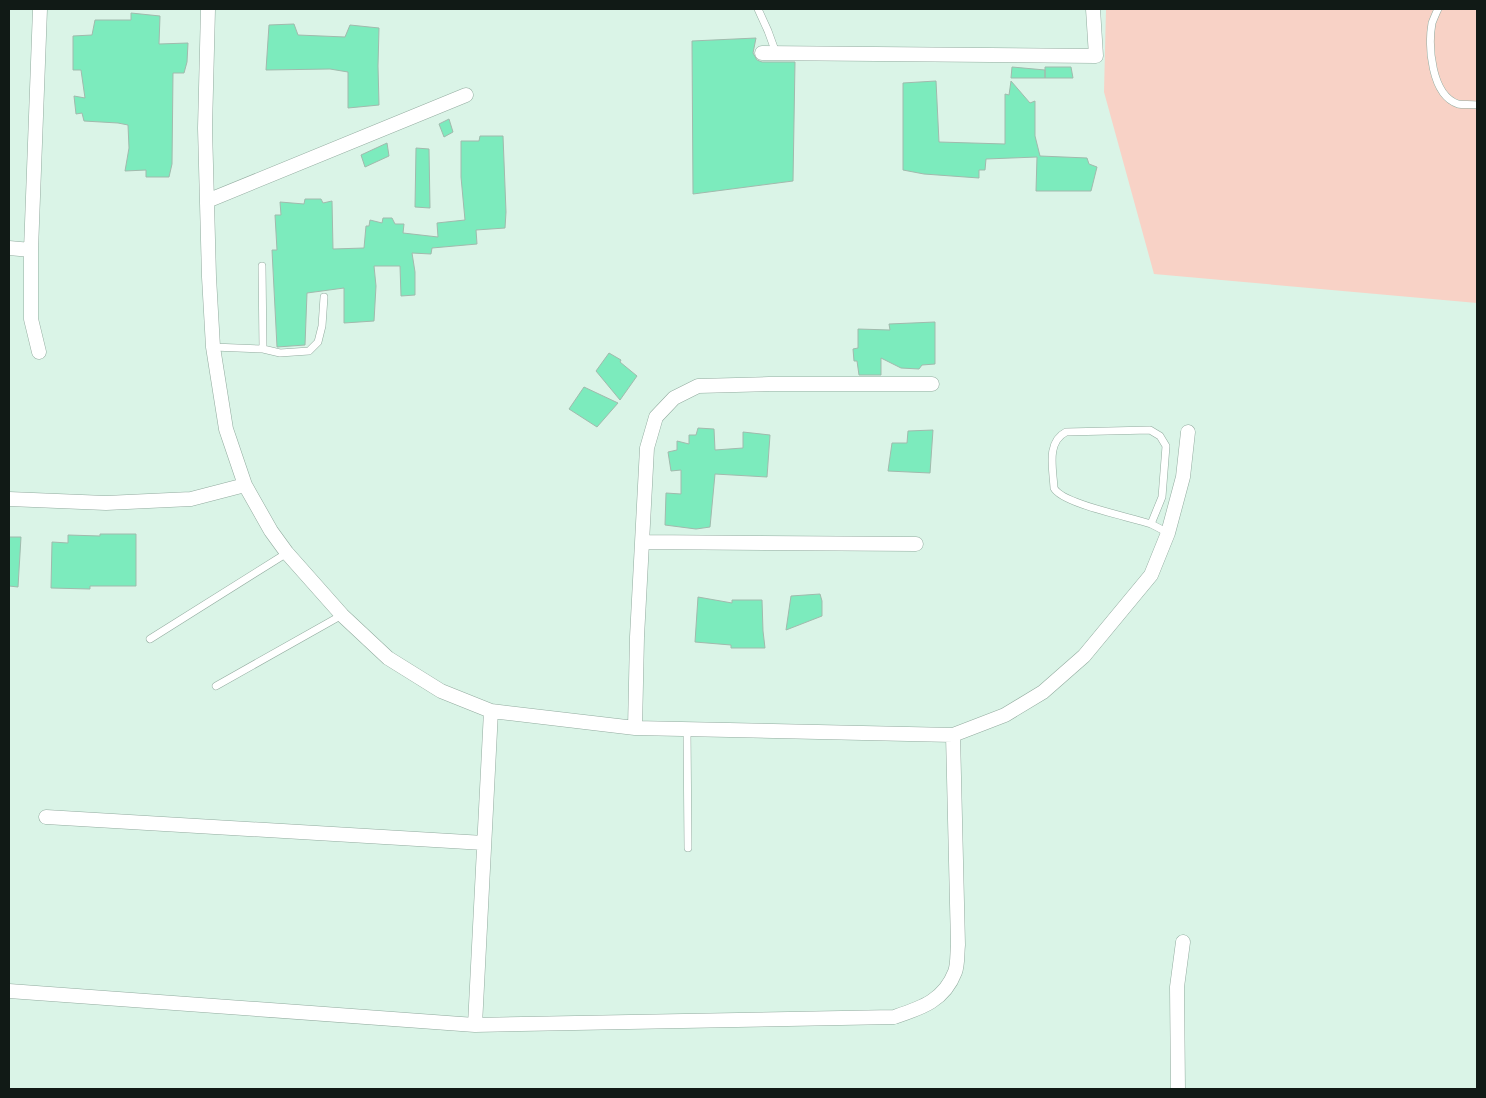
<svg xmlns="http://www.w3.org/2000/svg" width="1486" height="1098" font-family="'Titillium Web',sans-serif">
<rect width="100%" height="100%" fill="#daf4e7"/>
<!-- green -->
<path fill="#f8d2c6" d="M 1106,9 L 1477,9 L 1477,303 L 1154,274 L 1104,92 Z"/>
<!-- building -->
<path fill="#7cebbd" stroke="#a1baad" d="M 131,13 L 160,16 L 159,44 L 188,43 L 187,62 L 184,73 L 173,73 L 172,164 L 169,177 L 146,177 L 146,170 L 125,171 L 129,148 L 128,125 L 118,123 L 84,121 L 82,113 L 76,114 L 74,96 L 85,98 L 81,70 L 73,70 L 73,36 L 92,35 L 95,20 L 131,20 Z
M 294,24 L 298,35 L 345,37 L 350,25 L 379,28 L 378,66 L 379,105 L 348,108 L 348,72 L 330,69 L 266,70 L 269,25 Z
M 756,38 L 753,53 L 757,60 L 762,62 L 795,62 L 793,181 L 693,194 L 692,41 Z
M 1012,67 L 1045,70 L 1045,67 L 1071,67 L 1073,78 L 1045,78 L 1045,70 L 1045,78 L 1011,78 Z
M 936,81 L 939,142 L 1005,144 L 1005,94 L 1009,95 L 1011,81 L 1030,103 L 1035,101 L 1035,136 L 1040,156 L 1087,158 L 1089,164 L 1097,167 L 1091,191 L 1036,191 L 1037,157 L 986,159 L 985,170 L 979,170 L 979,178 L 924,174 L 903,170 L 903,83 Z
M 449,119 L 453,132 L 444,137 L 439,124 Z
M 480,136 L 503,136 L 506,212 L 505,228 L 476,230 L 477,244 L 432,248 L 431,254 L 412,253 L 415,272 L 415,295 L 401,296 L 400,266 L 374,266 L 376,286 L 374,321 L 344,323 L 344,288 L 307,293 L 305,345 L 277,347 L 272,250 L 277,250 L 275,215 L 281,215 L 280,202 L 304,204 L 305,199 L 321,199 L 323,203 L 332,201 L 333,249 L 364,248 L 366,226 L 369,226 L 370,220 L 382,223 L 383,218 L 392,218 L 395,224 L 404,224 L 403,233 L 438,237 L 437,223 L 465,220 L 461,177 L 461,141 L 479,141 Z
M 387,143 L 389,156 L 365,167 L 361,155 Z
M 416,148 L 429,149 L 430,208 L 415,207 Z
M 935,322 L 935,364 L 922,365 L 919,369 L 901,368 L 881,358 L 881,375 L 859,375 L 857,361 L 854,361 L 853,349 L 858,348 L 858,329 L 890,330 L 889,324 Z
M 609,353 L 621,360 L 620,362 L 637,376 L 620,400 L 596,371 Z
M 584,387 L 618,403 L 597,427 L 569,409 Z
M 698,428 L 714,429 L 715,450 L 743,448 L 743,432 L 770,435 L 767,477 L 715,474 L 710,527 L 696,529 L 665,525 L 666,493 L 681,494 L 681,470 L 671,471 L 668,452 L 677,450 L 677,441 L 689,444 L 689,435 L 696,435 Z
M 933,430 L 930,473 L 888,471 L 892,443 L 907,443 L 908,431 Z
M 100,534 L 136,534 L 136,586 L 90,586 L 90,589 L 51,588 L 52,542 L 68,543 L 68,535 L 100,536 Z
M 9,537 L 21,537 L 18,587 L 9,586 Z
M 820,594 L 822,601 L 822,616 L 786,630 L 791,596 Z
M 698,597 L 732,603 L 732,600 L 762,600 L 763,631 L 765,648 L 731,648 L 731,645 L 695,642 Z"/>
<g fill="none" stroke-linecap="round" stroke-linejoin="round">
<defs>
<path id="service" d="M 758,9 L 768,31 L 776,53
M 1438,9 C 1436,13 1434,18 1432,23 C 1428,46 1431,95 1458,104 C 1463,105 1471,104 1477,105
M 262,266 L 263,349
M 213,347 L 263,349 L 280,353 L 309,351 L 318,342 L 322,326 L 324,297
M 1151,524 L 1162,497 L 1166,446 L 1160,436 L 1150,430 L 1066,432 C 1046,442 1053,469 1054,488 C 1062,504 1131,517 1151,524 C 1157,527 1163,530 1168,533
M 150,639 L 287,553
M 216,686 L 342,615
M 687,729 L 688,848"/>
<path id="minor" d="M 208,9 L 205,128 L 209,277 L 213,347 L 226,429 L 245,485 L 271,531 L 287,553 L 342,615 L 388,658 L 441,691 L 491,711 L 635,728 L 953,735 L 1005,715 L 1043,692 L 1084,656 L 1151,575 L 1168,533 L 1183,477 L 1188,432
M 762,53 L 1096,56 L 1093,9
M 207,201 L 466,95
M 9,248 L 31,250
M 39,352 L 31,319 L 31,250 L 40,9
M 9,499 L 106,503 L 191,499 L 245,485
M 642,542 L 916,544
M 635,728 L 637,637 L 647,448 L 656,417 L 674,398 L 698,386 L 769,384 L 932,384
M 46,817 L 484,843
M 9,991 L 475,1025 L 894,1017 C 921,1008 944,1001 955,972 C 958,964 957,953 958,945 L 953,735
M 475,1025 L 491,711
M 1178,1089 L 1177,987 L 1183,942"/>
</defs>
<!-- service casing -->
<use href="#service" stroke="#92ab9f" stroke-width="8"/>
<!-- minor casing -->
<use href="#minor" stroke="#92ab9f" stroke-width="15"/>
<!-- service -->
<use href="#service" stroke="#fff" stroke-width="7"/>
<!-- minor -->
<use href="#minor" stroke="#fff" stroke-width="14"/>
</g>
<!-- border -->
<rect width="1486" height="1098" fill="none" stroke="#111a16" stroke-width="20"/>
</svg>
